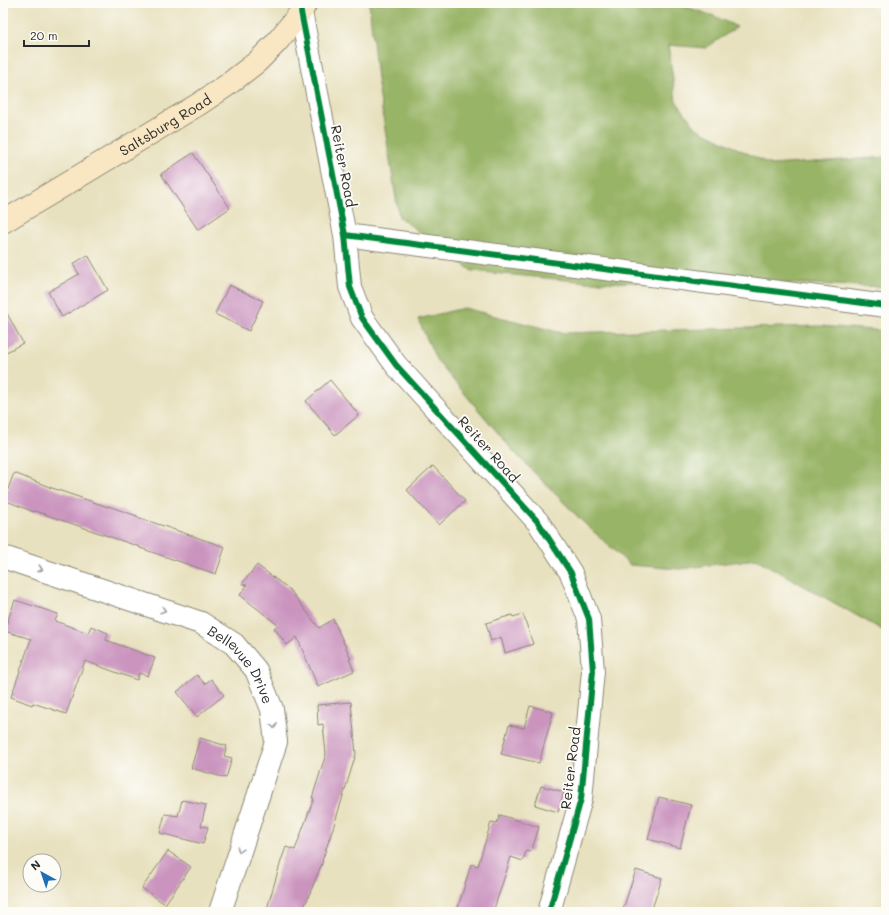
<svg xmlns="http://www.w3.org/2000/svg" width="889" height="915" font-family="Mali,sans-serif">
<rect width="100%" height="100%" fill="#fdfcf7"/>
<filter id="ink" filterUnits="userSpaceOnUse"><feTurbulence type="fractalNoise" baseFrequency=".025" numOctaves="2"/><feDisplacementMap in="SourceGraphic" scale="8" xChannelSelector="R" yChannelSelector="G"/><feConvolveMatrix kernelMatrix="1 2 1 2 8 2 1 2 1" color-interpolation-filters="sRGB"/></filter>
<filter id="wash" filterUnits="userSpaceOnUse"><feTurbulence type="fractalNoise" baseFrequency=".012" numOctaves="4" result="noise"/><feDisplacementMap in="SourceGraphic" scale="16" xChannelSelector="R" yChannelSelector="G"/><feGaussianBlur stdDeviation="0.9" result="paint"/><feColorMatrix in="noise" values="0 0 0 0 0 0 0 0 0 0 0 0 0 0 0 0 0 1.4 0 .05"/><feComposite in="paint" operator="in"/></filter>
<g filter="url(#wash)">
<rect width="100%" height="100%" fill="#e8e1bf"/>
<!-- forest -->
<path fill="#98b466" stroke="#627048" d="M 369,3 L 678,3 L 680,5 L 714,16 L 737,27 L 706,48 L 668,45 L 676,101 L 696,128 L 771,165 L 886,157 L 886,287 L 808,284 L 588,282 L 472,271 L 399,217 L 377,79 Z
M 464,308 L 562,333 L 820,326 L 886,331 L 886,632 L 756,559 L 680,569 L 630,565 L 582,521 L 515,453 L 437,361 L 418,319 Z"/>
<g id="blocks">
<!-- building -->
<path fill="#ca94bf" d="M 193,153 L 230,208 L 198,230 L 161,174 Z
M 88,255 L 108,290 L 62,317 L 48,292 L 79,274 L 73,264 Z
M 229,285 L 263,301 L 249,331 L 215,314 Z
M 3,306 L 23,343 L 3,354 Z
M 330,380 L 359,415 L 335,435 L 306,401 Z
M 433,466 L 465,501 L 439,525 L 407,490 Z
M 14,473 L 52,488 L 108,507 L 108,506 L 137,516 L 137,517 L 225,547 L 216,574 L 140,548 L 140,547 L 35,511 L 34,512 L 4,500 Z
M 257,565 L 290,590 L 319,628 L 333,619 L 351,659 L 349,659 L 354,671 L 318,687 L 297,637 L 287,645 L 274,628 L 278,625 L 240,595 L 247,585 L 242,584 Z
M 15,600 L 58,614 L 55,621 L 88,633 L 91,626 L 108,633 L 106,640 L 155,658 L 148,676 L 139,673 L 137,680 L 85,661 L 66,714 L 33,703 L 32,705 L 11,697 L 31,639 L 4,631 Z
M 523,614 L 533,644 L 505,653 L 501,637 L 491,641 L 486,623 L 512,615 L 513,617 Z
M 197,675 L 205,684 L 211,679 L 224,695 L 197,717 L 177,692 Z
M 351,702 L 356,754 L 336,819 L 322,861 L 323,861 L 302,912 L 266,912 L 281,861 L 286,847 L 295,850 L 314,798 L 312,798 L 326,754 L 323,724 L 318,725 L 317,705 Z
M 530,706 L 553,712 L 539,763 L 501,754 L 509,725 L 524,728 Z
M 200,738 L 227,746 L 224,756 L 232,758 L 226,778 L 191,768 Z
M 541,786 L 564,792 L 558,812 L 535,805 Z
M 659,797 L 691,805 L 680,848 L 648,839 Z
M 182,800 L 206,805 L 201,826 L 208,827 L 203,844 L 160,833 L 165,814 L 178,816 Z
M 500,815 L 539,827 L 531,852 L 526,851 L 523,861 L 511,857 L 493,912 L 470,912 L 458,908 L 471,864 L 478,866 L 491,822 L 497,823 Z
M 168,851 L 191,867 L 165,904 L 142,888 Z
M 636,870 L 662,878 L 651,912 L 622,912 Z"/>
</g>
</g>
<g filter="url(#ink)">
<use href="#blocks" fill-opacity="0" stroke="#8a8675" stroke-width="1"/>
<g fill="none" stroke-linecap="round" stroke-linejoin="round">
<defs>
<g id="street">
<path d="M 301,12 L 345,235 L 350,287 L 362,318 L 396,365 L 538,522 L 571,573 L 589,619 L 593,671 L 581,799 L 549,912"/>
<path d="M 345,235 L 886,306"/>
<path id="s1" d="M 3,557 L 201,623 L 234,644 L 256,670 L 272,709 L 276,742 L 220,912"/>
</g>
<g id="secondary">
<path id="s2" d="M 3,222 L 199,104 L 226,86 L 257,62 L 276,43 L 301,12 L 306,3"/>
</g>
</defs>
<!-- street casing -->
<use href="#street" stroke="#8a8675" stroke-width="24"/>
<!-- secondary casing -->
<use href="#secondary" stroke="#8a8675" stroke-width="24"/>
<!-- street -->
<use href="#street" stroke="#fff" stroke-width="22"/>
<!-- secondary -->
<use href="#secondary" stroke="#f9e7c3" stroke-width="22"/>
<defs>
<path id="cycleway" d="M 301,12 L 345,235 L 350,287 L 362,318 L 396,365 L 538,522 L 571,573 L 589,619 L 593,671 L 581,799 L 549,912
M 345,235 L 886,306"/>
</defs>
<!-- cycleway casing -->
<use href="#cycleway" stroke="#fdfcf7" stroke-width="8"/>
<!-- cycleway -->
<use href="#cycleway" stroke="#00873e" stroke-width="6"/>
</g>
<!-- one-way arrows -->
<defs><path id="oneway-chevron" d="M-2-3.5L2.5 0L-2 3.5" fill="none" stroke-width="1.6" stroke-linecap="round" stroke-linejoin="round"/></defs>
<g stroke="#a0a0a0">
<use href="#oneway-chevron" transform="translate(40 569) rotate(18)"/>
<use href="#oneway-chevron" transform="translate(163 610) rotate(18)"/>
<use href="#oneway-chevron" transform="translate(274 726) rotate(83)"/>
<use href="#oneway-chevron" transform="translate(240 850) rotate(108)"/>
</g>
</g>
<g text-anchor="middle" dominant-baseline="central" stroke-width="3.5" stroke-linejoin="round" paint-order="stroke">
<!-- street labels -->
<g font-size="14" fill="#2b2b2b" stroke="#fdfcf7">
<text stroke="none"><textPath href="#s2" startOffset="189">Saltsburg Road</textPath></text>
<text transform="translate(344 166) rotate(79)">Reiter Road</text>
<text transform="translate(489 449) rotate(48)">Reiter Road</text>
<text stroke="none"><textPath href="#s1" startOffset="268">Bellevue Drive</textPath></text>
<text transform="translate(570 768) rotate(-83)">Reiter Road</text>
</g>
</g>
<!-- margin -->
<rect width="889" height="915" fill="none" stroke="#fdfcf7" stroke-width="16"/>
<!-- north arrow -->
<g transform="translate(42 873) rotate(320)"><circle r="19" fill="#fdfcf7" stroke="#a9a8a5"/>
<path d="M0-3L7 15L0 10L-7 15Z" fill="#1f6fb2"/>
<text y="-6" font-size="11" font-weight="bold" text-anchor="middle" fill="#2b2b2b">N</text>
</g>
<!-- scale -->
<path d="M24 40v6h65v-6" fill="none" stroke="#2b2b2b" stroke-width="2"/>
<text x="30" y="40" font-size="12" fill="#2b2b2b" stroke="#fdfcf7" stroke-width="3" paint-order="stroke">20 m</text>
</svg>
